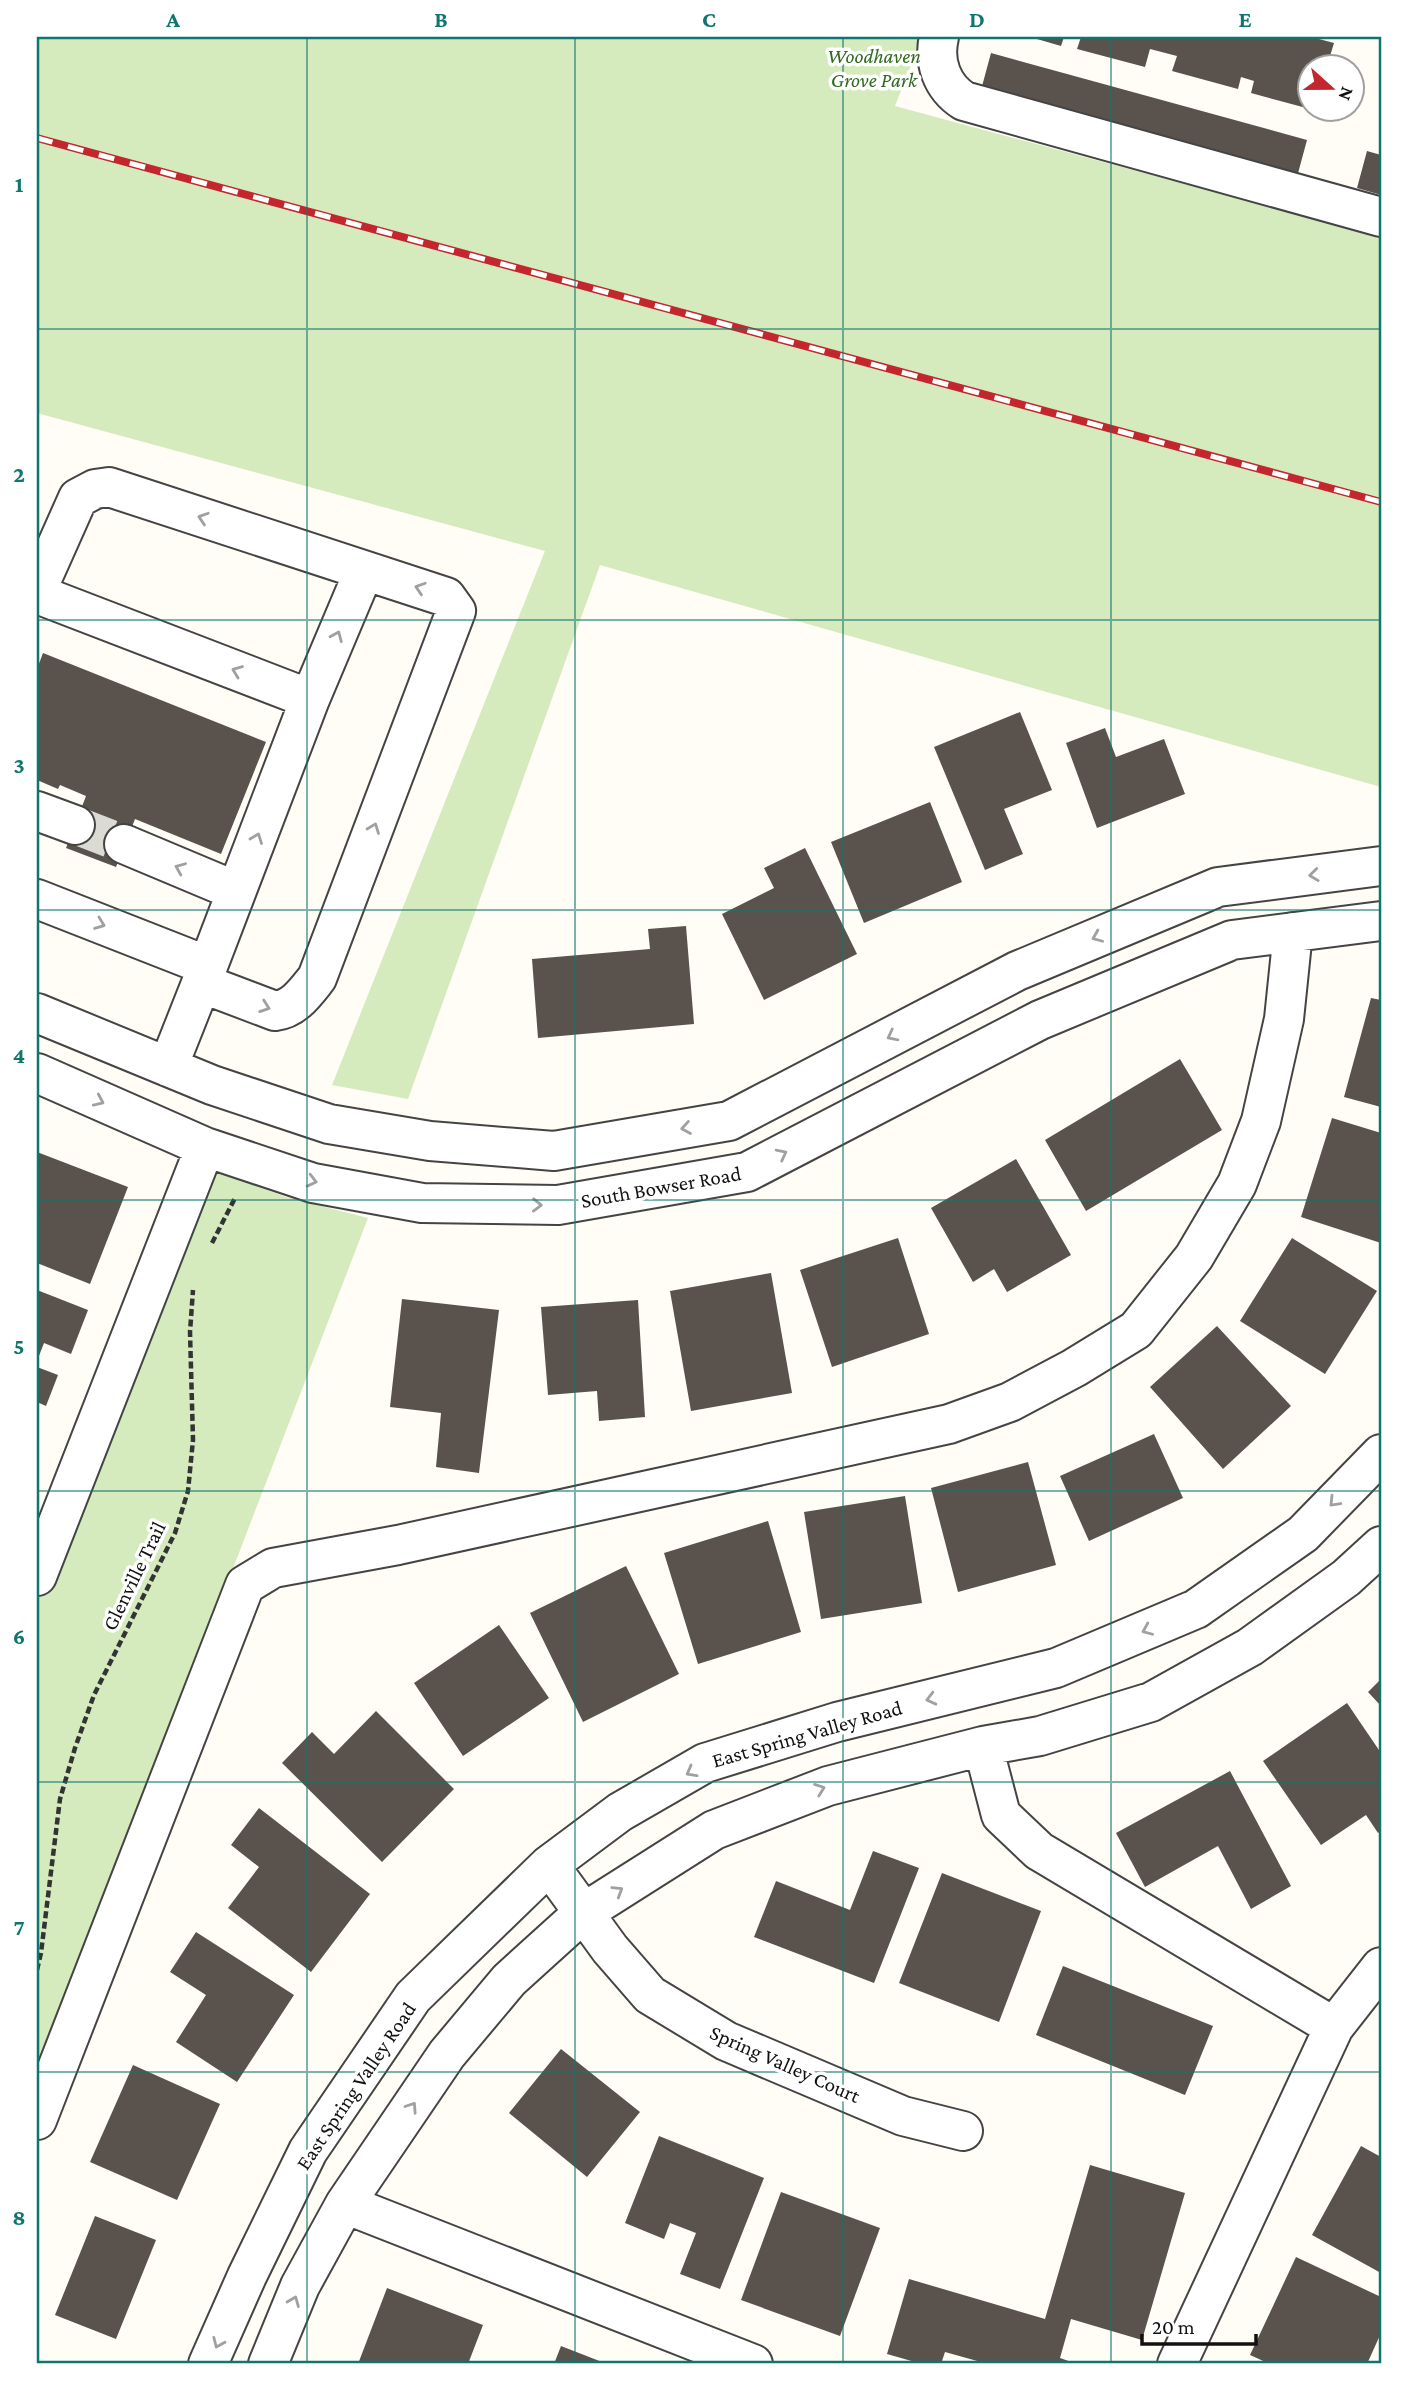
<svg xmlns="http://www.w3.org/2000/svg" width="1418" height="2401" font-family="'Crimson Pro',serif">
<rect width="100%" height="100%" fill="#fffdf5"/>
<!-- green -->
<path fill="#d5ebbd" d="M 37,37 L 922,37 L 895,106 L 1381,237 L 1381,787 L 600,565 L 408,1099 L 332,1085 L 545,551 L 37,413 Z
M 198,1164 L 286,1197 L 368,1218 L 37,2077 L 37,1578 Z"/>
<!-- building -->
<path fill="#5a524d" d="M 1030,37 L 1064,37 L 1061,46 Z
M 1081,37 L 1320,37 L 1319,39 L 1334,43 L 1327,66 L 1310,66 L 1310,109 L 1251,93 L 1254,81 L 1241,77 L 1238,89 L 1172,71 L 1177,56 L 1150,49 L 1145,67 L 1077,49 Z
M 991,53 L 1307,140 L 1297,177 L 981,90 Z
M 1367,151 L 1381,155 L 1381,195 L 1357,188 Z
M 43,653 L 266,742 L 221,854 L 135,819 L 116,867 L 66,848 L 86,796 L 60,785 L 58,789 L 37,780 L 37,669 Z
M 1020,712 L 1052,790 L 1004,809 L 1023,854 L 985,870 L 934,747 Z
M 1105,728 L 1116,757 L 1164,739 L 1185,794 L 1097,828 L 1066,743 Z
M 930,802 L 962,882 L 864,923 L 831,842 Z
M 805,848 L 857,954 L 764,1000 L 722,914 L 774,888 L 764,868 Z
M 686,926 L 694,1024 L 538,1038 L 532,959 L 650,949 L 648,929 Z
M 1371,998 L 1381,1000 L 1381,1107 L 1344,1097 Z
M 1180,1059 L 1222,1130 L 1086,1211 L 1045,1140 Z
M 1332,1118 L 1381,1133 L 1381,1243 L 1301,1217 Z
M 37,1152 L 128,1187 L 90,1284 L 37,1263 Z
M 1016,1159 L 1071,1255 L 1007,1292 L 994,1269 L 973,1282 L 931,1208 Z
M 898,1238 L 929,1334 L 832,1367 L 800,1270 Z
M 1292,1238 L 1377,1291 L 1325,1374 L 1240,1321 Z
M 771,1273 L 792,1393 L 691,1411 L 670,1291 Z
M 37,1290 L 88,1310 L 71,1354 L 44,1343 L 37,1361 Z
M 402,1299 L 499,1310 L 479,1473 L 436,1467 L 441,1413 L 390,1407 Z
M 638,1300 L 645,1417 L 599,1421 L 597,1391 L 548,1395 L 541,1307 Z
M 1217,1326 L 1291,1406 L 1223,1469 L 1150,1387 Z
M 37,1367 L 58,1375 L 46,1406 L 37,1402 Z
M 1154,1434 L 1183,1498 L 1089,1541 L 1060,1476 Z
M 1028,1462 L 1056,1565 L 958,1592 L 931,1488 Z
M 905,1496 L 922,1603 L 821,1619 L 804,1512 Z
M 768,1521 L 801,1632 L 698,1664 L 664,1553 Z
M 626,1566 L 679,1674 L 583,1722 L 530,1613 Z
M 499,1625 L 549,1698 L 463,1756 L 414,1683 Z
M 1381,1679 L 1381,1706 L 1368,1692 Z
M 1347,1703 L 1381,1753 L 1381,1831 L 1378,1833 L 1366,1815 L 1321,1845 L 1263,1761 Z
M 376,1711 L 454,1789 L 382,1862 L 282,1763 L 312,1732 L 334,1754 Z
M 1230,1771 L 1291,1886 L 1251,1909 L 1218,1846 L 1145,1887 L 1116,1833 Z
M 259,1808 L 370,1894 L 311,1972 L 228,1908 L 259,1867 L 231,1845 Z
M 873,1851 L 919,1868 L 874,1983 L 754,1937 L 776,1881 L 850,1910 Z
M 942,1873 L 1041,1911 L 999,2022 L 899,1983 Z
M 196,1932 L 294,1995 L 237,2082 L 176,2042 L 206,1995 L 170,1972 Z
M 1063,1966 L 1213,2026 L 1185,2095 L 1036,2035 Z
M 561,2049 L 640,2112 L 587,2177 L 509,2113 Z
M 133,2065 L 220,2104 L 177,2200 L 90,2162 Z
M 659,2136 L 764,2178 L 720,2289 L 680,2274 L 696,2233 L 670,2223 L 664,2239 L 625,2223 Z
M 1361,2146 L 1381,2157 L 1381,2273 L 1312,2235 Z
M 1090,2165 L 1185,2193 L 1142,2340 L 1071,2319 L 1060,2358 L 1077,2364 L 988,2364 L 945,2352 L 941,2364 L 922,2364 L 887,2354 L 909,2279 L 1045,2319 Z
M 781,2192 L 880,2228 L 840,2336 L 741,2300 Z
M 95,2216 L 156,2240 L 116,2339 L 55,2315 Z
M 1296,2257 L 1381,2297 L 1381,2333 L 1367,2364 L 1270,2364 L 1250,2355 Z
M 387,2288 L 483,2325 L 468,2364 L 358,2364 Z
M 561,2346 L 602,2362 L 601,2364 L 554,2364 Z"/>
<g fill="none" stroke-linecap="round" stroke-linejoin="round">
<!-- minor-tunnel -->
<path stroke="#dbdad3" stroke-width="38" stroke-dasharray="38 19" stroke-linecap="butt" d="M 75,825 L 124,844"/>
<defs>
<path id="minor" d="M 939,37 C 933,62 942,87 964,101 L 1381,217
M 37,590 L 78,498 L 95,489 L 109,487 L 446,597 L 456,611 L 317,978 C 305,993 294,1009 275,1011 L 201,983
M 37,594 L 310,699 L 208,966 L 37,899
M 310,699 L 364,571
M 37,811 L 75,825
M 124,844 L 236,891
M 37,1013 L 212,1085 L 329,1124 L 430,1141 L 554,1151 L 729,1121 L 1017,971 L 1218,887 L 1381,866
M 168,1067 L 208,966
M 37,1073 L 205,1147 L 313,1183 L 422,1203 L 558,1205 L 747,1172 L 1040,1020 L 1232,940 L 1381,921
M 37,1576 L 205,1147
M 983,1746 L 1001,1815 L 1039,1851 L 1334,2027
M 549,1865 L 610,1949 L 650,1995 L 726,2041 L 903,2116 L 963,2131
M 37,2120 L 245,1585 L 273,1568 L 398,1545 L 949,1424 L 1010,1402 L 1074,1368 L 1136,1330 L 1194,1257 L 1237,1184 L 1261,1121 L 1284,1019 L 1293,932
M 345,2204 L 753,2364
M 208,2364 L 247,2276 L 308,2151 L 413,1997 L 549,1865 L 620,1812 L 705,1763 L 837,1722 L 1056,1668 L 1196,1609 L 1303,1534 L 1381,1454
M 268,2364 L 300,2286 L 345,2204 L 447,2054 L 509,1980 L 583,1913 L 714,1830 L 828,1786 L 983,1746 L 1040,1736 L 1151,1702 L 1250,1647 L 1346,1578 L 1381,1546
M 1177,2364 L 1334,2027 L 1381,1967"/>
</defs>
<!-- minor casing -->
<use href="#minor" stroke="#444" stroke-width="42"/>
<!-- path -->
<path stroke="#333" stroke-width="4.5" stroke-dasharray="7 3.5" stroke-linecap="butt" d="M 212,1243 L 235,1198
M 37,1970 L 41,1953 L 60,1799 L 75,1748 L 94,1695 L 175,1533 L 188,1491 L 193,1440 L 190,1332 L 193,1290"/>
<!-- minor -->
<use href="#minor" stroke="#fff" stroke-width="38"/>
<defs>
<path id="rail" d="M 37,138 L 1381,502"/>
</defs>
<!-- rail casing -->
<use href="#rail" stroke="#c4262e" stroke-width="8"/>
<!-- rail -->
<use href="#rail" stroke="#fff" stroke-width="5" stroke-dasharray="16" stroke-linecap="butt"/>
</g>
<!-- one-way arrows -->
<defs><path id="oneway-chevron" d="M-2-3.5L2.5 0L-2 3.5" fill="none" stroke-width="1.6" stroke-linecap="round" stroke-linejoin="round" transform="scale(1.75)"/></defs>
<g stroke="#a0a0a0">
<use href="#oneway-chevron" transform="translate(203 518) rotate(-162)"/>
<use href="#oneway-chevron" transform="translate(420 588) rotate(-162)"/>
<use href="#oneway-chevron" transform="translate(337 636) rotate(-67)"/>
<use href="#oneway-chevron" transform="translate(237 671) rotate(-159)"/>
<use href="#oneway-chevron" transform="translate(374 828) rotate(-69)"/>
<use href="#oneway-chevron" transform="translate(257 838) rotate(-69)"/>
<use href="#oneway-chevron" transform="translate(180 868) rotate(-157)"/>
<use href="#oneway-chevron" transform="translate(1314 875) rotate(173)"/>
<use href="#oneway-chevron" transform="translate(100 924) rotate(21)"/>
<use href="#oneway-chevron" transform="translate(1097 937) rotate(157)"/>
<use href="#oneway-chevron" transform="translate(265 1007) rotate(19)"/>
<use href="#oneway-chevron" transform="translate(892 1036) rotate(153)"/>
<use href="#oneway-chevron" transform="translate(99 1101) rotate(24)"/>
<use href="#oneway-chevron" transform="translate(686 1128) rotate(170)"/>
<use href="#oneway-chevron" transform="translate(782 1154) rotate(-27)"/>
<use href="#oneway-chevron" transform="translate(312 1181) rotate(14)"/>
<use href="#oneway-chevron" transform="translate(537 1205) rotate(1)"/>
<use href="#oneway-chevron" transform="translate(1334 1502) rotate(134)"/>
<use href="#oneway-chevron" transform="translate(1147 1630) rotate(157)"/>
<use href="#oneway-chevron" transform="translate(931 1699) rotate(166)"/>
<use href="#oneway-chevron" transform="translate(691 1772) rotate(151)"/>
<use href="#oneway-chevron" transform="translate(820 1789) rotate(-20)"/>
<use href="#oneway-chevron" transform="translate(618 1891) rotate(-32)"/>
<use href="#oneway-chevron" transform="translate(412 2107) rotate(-56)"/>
<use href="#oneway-chevron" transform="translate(294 2301) rotate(-68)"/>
<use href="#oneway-chevron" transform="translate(218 2343) rotate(114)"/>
</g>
<!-- grid -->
<path fill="none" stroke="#0f766e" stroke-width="2" stroke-opacity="0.55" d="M 307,37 L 307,2364M 575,37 L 575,2364M 843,37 L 843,2364M 1111,37 L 1111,2364M 37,329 L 1381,329M 37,620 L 1381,620M 37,910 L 1381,910M 37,1200 L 1381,1200M 37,1491 L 1381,1491M 37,1782 L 1381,1782M 37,2072 L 1381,2072"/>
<g text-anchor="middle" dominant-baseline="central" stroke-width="7" stroke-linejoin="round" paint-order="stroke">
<!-- park labels -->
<g font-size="21" font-style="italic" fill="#2f6b1f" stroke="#fff">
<text x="874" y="56">Woodhaven<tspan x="874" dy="24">Grove Park</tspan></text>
</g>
<!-- street labels -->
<g font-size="21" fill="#111" stroke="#fff">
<text transform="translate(661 1187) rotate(-10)">South Bowser Road</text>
<text transform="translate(134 1576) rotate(-64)">Glenville Trail</text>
<text transform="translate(807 1734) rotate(-16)">East Spring Valley Road</text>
<text transform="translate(785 2064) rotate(24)">Spring Valley Court</text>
<text transform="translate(356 2086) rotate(-56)">East Spring Valley Road</text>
</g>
</g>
<!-- border -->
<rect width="1418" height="2401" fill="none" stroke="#ffffff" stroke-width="77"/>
<!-- north arrow -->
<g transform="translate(1331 88) rotate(111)"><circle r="33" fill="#ffffff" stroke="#a0a0a0" stroke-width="2"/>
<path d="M0-5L12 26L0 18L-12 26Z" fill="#c4262e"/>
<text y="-10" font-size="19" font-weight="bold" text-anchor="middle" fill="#111111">N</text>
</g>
<!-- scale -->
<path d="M1142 2334v10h114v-10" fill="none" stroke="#111111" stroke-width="3.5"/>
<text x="1152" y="2334" font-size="21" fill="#111111" stroke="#ffffff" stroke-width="5" paint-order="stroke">20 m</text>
<rect x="38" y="38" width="1342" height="2324" fill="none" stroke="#0f766e" stroke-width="2.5"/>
<g font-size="23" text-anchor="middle" font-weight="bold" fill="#0f766e">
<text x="173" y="27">A</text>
<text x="441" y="27">B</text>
<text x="709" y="27">C</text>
<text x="977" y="27">D</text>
<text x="1245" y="27">E</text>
<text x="19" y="192">1</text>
<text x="19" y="482">2</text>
<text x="19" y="773">3</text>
<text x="19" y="1063">4</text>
<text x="19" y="1354">5</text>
<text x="19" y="1644">6</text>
<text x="19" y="1935">7</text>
<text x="19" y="2225">8</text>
</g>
</svg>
